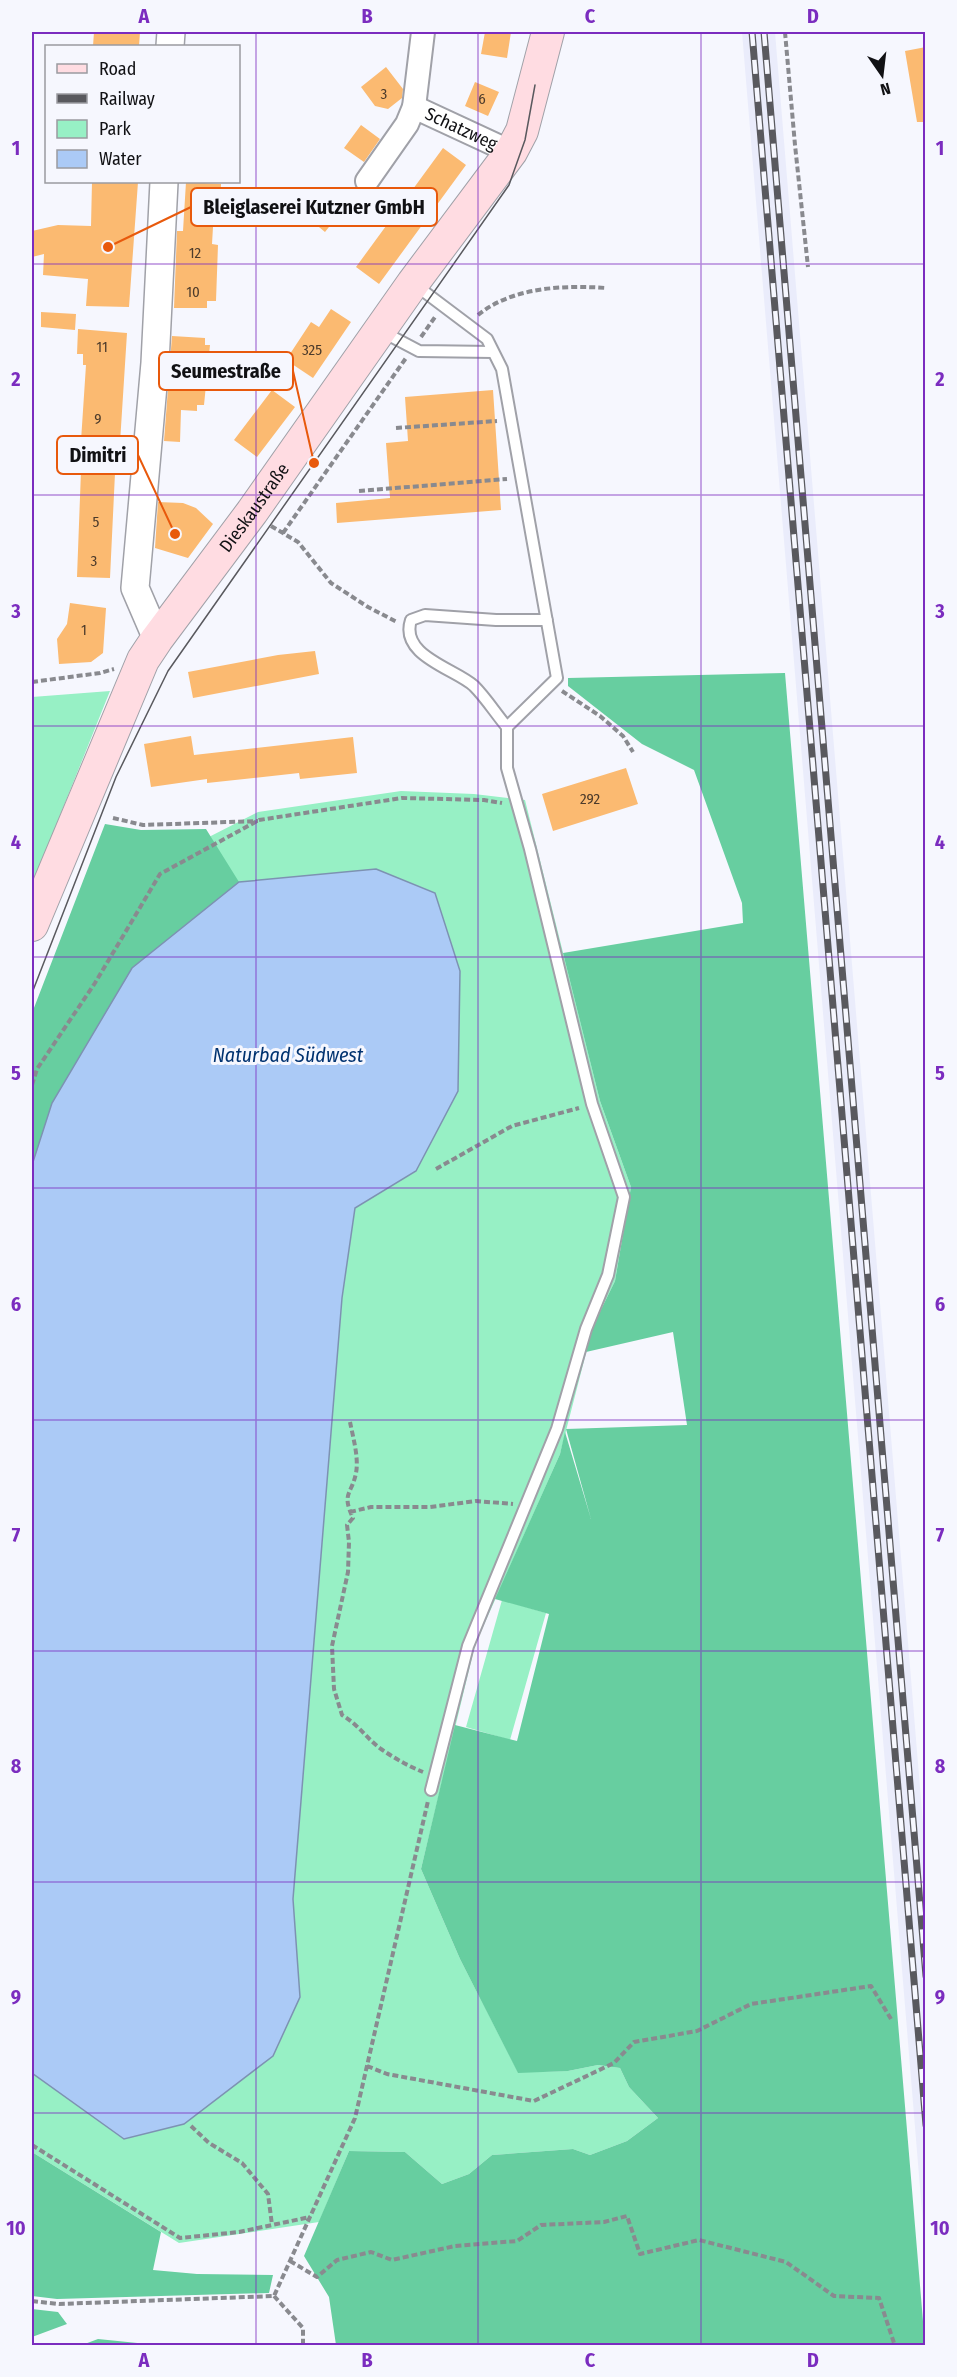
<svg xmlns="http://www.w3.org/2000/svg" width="957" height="2377" font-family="'Fira Sans Condensed',sans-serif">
<rect width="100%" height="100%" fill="#f6f7fe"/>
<!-- built -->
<path fill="#eaecfb" d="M 742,32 L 775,32 L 925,1848 L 925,2248 Z"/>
<!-- green -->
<path fill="#97f0c5" d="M 110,691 L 32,885 L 32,697 Z
M 401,791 L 474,794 L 525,800 L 600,1101 L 631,1187 L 615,1281 L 593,1326 L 560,1454 L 475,1645 L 421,1869 L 460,1959 L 518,2072 L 568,2071 L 598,2065 L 620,2068 L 629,2087 L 658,2118 L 627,2141 L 590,2155 L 573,2149 L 492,2155 L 469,2174 L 442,2184 L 405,2152 L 349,2151 L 319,2222 L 179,2243 L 32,2152 L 32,2073 L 124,2139 L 300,1997 L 293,1899 L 342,1298 L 355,1208 L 416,1171 L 32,1059 L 150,867 L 258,812 Z
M 502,1600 L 546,1613 L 510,1740 L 466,1727 Z"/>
<!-- forest -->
<path fill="#67cea0" d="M 785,673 L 925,2345 L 336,2345 L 329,2297 L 304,2256 L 349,2151 L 405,2152 L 442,2184 L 469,2174 L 492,2155 L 573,2149 L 590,2155 L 627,2141 L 658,2118 L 629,2087 L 620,2068 L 598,2065 L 568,2071 L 518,2073 L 460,1959 L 421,1869 L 455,1725 L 517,1741 L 549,1614 L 495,1599 L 560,1454 L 565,1432 L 591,1519 L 566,1429 L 687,1425 L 673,1332 L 586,1352 L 593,1326 L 615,1281 L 631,1187 L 600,1101 L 563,953 L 743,923 L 742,903 L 694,770 L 642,744 L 568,686 L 568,678 Z
M 105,824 L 141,830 L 206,829 L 239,882 L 132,968 L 32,1166 L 32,1013 Z
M 32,2152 L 161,2232 L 153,2270 L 197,2274 L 273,2275 L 269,2293 L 57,2299 L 32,2296 Z
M 32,2309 L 58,2312 L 67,2324 L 32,2337 Z
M 98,2339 L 157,2345 L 82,2345 Z"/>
<!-- water -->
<path fill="#abcaf6" stroke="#7d92b2" stroke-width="1.5" d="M 376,869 L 435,893 L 460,971 L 458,1091 L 416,1171 L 355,1208 L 342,1298 L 293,1899 L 300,1997 L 273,2056 L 184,2124 L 124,2139 L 32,2073 L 32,1165 L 52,1103 L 132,968 L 239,882 Z"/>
<!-- building -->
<path fill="#fbba71" d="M 94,32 L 140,32 L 139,46 L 93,46 Z
M 485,32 L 511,32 L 507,58 L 481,54 Z
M 926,47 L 926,122 L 917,122 L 905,51 Z
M 386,67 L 403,89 L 402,98 L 388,109 L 375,106 L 361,87 Z
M 475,82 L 499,92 L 488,116 L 465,106 Z
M 361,125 L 380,139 L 364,162 L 344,148 Z
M 443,148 L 466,165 L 379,284 L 356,267 Z
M 92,182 L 138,182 L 129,307 L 86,306 L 88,279 L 43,275 L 44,254 L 32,257 L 32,231 L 58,225 L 91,226 Z
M 186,182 L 221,184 L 220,210 L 214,210 L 212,244 L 218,245 L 216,301 L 207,301 L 207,308 L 174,308 L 177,231 L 183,231 Z
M 320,190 L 344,208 L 325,232 L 302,213 Z
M 331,309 L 351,322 L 313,378 L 286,360 L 311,322 L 319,327 Z
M 41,312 L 76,314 L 75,330 L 41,327 Z
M 78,329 L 127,333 L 118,474 L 115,473 L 110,578 L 77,577 L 81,471 L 79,471 L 86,365 L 83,365 L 83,354 L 77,354 Z
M 172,336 L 205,338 L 205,345 L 210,345 L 204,405 L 197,405 L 197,411 L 181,410 L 180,442 L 164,441 Z
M 272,390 L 295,407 L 257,457 L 234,440 Z
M 493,390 L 501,510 L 337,523 L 336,503 L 390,498 L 386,443 L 408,441 L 405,397 Z
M 158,502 L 183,503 L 196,508 L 213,524 L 188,558 L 155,548 Z
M 70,603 L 106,608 L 103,653 L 91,662 L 59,664 L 57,639 L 67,624 Z
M 315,651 L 319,674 L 193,698 L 188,672 L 278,655 Z
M 191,736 L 194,755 L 353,737 L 357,773 L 300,779 L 299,773 L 207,783 L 207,779 L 151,787 L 144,744 Z
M 626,768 L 638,804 L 553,831 L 542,794 Z"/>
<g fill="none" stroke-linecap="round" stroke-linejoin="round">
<defs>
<path id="service" d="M 414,284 L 487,339 L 502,369 L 557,678 L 507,727 L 507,768 L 530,849 L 592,1104 L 624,1197 L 608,1275 L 586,1329 L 557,1429 L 468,1646 L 431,1790
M 383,332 L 419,351 L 493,352
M 507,727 C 496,714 486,698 474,686 C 456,669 399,656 411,620 L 425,615 L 496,620 L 547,620"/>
<g id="minor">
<path id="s1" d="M 414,107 L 511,152"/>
<path d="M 367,181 L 407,124 L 414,107 L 423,32"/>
</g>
<path id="tertiary" d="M 170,46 L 171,32
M 157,639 L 135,588 L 155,363 L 164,182"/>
<g id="secondary">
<path id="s2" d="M 32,925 L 143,660 L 157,639 L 252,512 L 413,283 L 511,152 L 522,131 L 548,32"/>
</g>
</defs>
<!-- service casing -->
<use href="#service" stroke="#a0a1a8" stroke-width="14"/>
<!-- minor casing -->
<use href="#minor" stroke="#a0a1a8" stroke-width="26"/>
<!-- tertiary casing -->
<use href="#tertiary" stroke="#a0a1a8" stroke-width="30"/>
<!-- secondary casing -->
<use href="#secondary" stroke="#a0a1a8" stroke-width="34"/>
<!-- path -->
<path stroke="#898a8f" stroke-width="4" stroke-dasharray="6 3" stroke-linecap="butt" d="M 785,32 L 795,145 L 808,267
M 478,315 C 512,287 564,285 606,288
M 421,337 L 435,317
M 396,428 L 497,421
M 359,491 L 507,479
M 271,526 L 298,542 L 331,583 L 368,607 L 397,622
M 283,533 L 406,358
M 32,682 L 100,673 L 114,669
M 562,691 L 600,716 L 623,736 L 633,752
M 113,818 L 143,825 L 258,821
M 32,1085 L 37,1069 L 95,983 L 160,874 L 259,820 L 402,798 L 484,800 L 502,803
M 436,1169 L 512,1126 L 579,1108
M 350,1422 C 353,1437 359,1458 356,1473 C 352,1494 341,1493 353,1518 L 347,1525 L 349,1542 L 348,1572 L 332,1646 L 334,1689 L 342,1715 C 360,1726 365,1737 381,1749 C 394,1758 408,1766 423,1772
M 350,1512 L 371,1507 L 430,1507 L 476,1501 L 513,1504
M 367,2066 L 387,2074 L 534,2101 L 614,2063 L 634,2042 L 697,2031 L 751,2004 L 871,1986 L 891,2019
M 191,2126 L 209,2143 L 242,2163 L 268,2194 L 272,2225
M 32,2145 L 180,2238 L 239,2232 L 310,2217
M 290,2261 L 317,2277 L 337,2260 L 371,2252 L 392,2260 L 455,2246 L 517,2241 L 541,2225 L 604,2222 L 627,2216 L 640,2254 L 699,2240 L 786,2262 L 834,2296 L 879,2298 L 895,2346
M 274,2296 L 303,2328 L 303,2346
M 32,2301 L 59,2304 L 274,2296 L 355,2118 L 428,1801"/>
<!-- service -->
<use href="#service" stroke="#fff" stroke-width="10"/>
<!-- minor -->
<use href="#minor" stroke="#fff" stroke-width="22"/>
<!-- tertiary -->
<use href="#tertiary" stroke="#fff" stroke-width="27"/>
<!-- secondary -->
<use href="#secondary" stroke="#ffdce2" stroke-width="32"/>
<!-- tram -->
<path stroke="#59595e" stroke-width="1.5" d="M 32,993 L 116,777 L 168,671 L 509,185 L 525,140 L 535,85"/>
<defs>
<path id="rail" d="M 752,32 L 926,2125
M 764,32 L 926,1976"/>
</defs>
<!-- rail casing -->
<use href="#rail" stroke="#59595e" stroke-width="7"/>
<!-- rail -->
<use href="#rail" stroke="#f6f7fe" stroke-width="4.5" stroke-dasharray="14" stroke-linecap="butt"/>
</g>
<!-- grid -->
<path fill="none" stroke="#7b2cbf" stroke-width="1.5" stroke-opacity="0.55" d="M 256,32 L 256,2346M 478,32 L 478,2346M 701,32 L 701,2346M 32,264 L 926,264M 32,495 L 926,495M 32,726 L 926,726M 32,957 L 926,957M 32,1188 L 926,1188M 32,1420 L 926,1420M 32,1651 L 926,1651M 32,1882 L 926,1882M 32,2113 L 926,2113"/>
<g text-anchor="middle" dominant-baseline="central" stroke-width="6" stroke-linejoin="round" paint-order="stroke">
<!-- number labels -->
<g font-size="15" fill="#4c3b2b">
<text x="384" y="94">3</text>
<text x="482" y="99">6</text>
<text x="195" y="253">12</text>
<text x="193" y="292">10</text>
<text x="102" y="347">11</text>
<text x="312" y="350">325</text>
<text x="98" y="419">9</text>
<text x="96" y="522">5</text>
<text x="94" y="561">3</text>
<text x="84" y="630">1</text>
<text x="590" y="799">292</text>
</g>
<!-- street labels -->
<g font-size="18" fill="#111114" stroke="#f6f7fe">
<text stroke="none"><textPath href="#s1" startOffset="52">Schatzweg</textPath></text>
<text stroke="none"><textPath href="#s2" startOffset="476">Dieskaustraße</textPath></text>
</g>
<!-- water labels -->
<g font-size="20" font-style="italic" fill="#003270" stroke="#f6f7fe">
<text x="288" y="1055">Naturbad Südwest</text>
</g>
</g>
<!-- callouts -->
<path fill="none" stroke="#e8590c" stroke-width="2" d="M108 247L191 207M314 463L293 371M175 534L138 455"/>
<g fill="#e8590c" stroke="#f6f7fe" stroke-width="2">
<circle cx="108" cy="247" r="6"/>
<circle cx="314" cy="463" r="6"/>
<circle cx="175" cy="534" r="6"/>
</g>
<g fill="#f6f7fe" stroke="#e8590c" stroke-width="2">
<rect x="191" y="188" width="246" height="38" rx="6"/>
<rect x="159" y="352" width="134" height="38" rx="6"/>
<rect x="57" y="436" width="81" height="38" rx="6"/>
</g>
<g font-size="20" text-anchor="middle" font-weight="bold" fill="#111114">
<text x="314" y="214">Bleiglaserei Kutzner GmbH</text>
<text x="226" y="378">Seumestraße</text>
<text x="98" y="462">Dimitri</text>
</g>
<!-- border -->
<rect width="957" height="2377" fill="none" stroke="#f6f7fe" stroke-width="66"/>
<!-- legend -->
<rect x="45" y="45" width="195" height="138" fill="#f6f7fe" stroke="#9a9ba0" stroke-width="1.5"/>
<rect x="57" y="64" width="30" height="9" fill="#ffdce2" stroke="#9a9ba0" stroke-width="1.5"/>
<text x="99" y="75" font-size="18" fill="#111114">Road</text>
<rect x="57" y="94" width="30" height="9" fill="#59595e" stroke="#9a9ba0" stroke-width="1.5"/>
<text x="99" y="105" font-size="18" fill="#111114">Railway</text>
<rect x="57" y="120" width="30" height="18" fill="#97f0c5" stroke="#9a9ba0" stroke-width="1.5"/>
<text x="99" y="135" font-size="18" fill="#111114">Park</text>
<rect x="57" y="150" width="30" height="18" fill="#abcaf6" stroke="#9a9ba0" stroke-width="1.5"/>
<text x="99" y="165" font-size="18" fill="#111114">Water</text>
<!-- north arrow -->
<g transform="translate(882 75) rotate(166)" stroke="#f6f7fe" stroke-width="4.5" paint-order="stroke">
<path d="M0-4.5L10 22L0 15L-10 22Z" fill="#111114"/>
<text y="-9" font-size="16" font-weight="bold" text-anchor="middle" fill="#111114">N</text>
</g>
<rect x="33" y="33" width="891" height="2311" fill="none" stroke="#7b2cbf" stroke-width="2"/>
<g font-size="20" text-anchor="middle" font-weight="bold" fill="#7b2cbf">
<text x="144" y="23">A</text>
<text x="367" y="23">B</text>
<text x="590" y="23">C</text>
<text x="813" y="23">D</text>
<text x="16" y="155">1</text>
<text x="940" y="155">1</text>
<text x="16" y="386">2</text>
<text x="940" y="386">2</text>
<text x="16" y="618">3</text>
<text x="940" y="618">3</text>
<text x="16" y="849">4</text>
<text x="940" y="849">4</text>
<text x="16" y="1080">5</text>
<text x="940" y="1080">5</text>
<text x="16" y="1311">6</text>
<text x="940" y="1311">6</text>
<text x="16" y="1542">7</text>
<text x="940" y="1542">7</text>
<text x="16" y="1773">8</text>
<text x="940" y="1773">8</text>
<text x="16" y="2004">9</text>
<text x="940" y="2004">9</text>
<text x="16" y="2235">10</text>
<text x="940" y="2235">10</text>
<text x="144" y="2367">A</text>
<text x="367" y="2367">B</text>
<text x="590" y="2367">C</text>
<text x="813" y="2367">D</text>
</g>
</svg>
